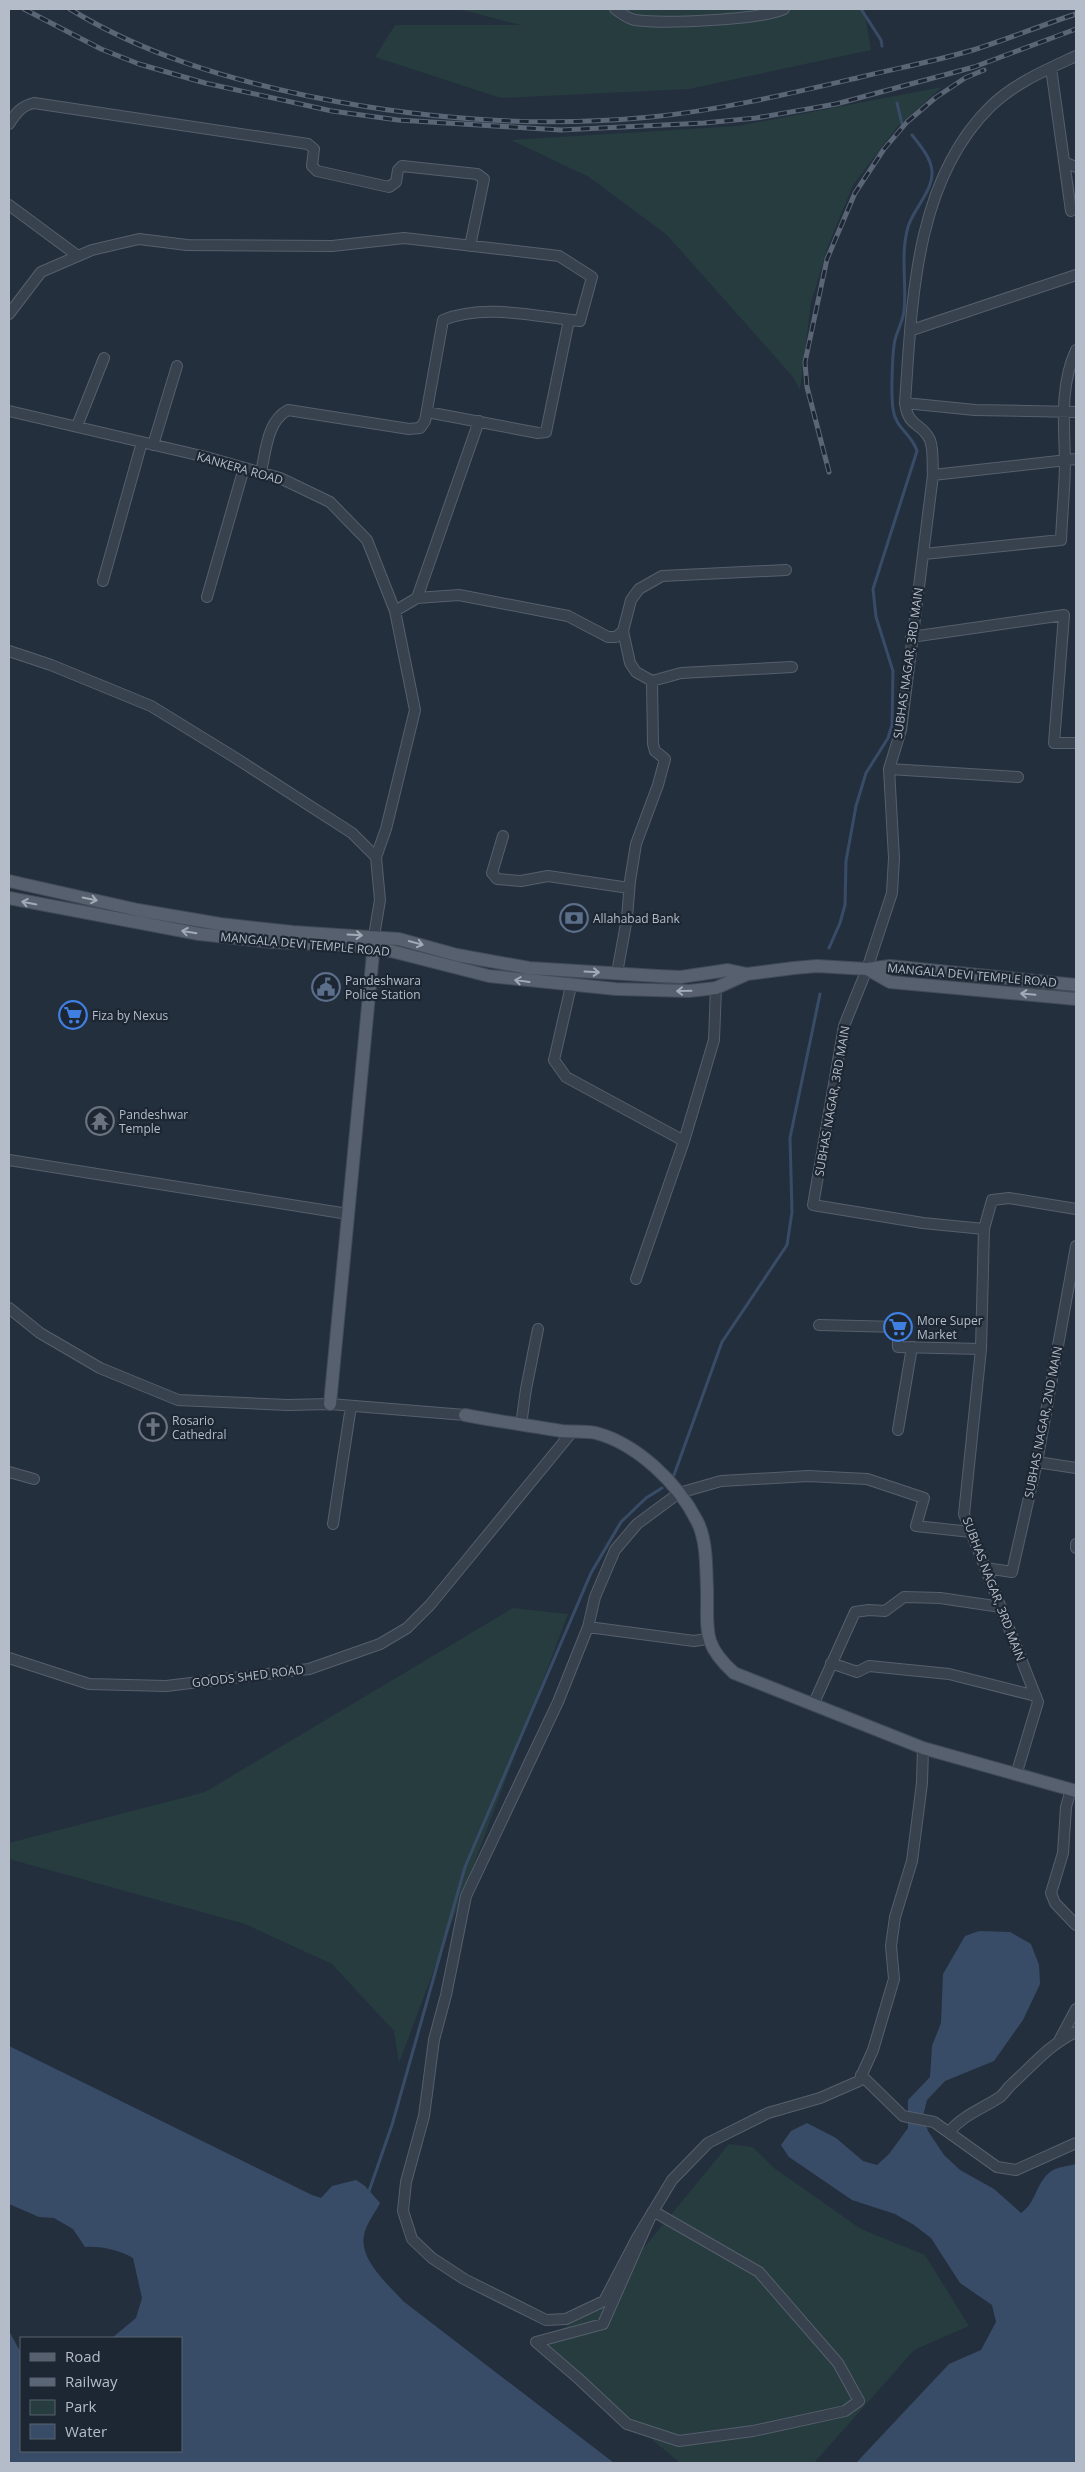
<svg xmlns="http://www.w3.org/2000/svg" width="1085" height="2472" font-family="'Open Sans',sans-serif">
<rect width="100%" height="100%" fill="#242f3e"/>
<!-- green -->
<path fill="#263c3f" d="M 458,9 L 864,9 L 871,50 L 689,89 L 501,98 L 375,57 L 395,25 L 521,25 Z
M 942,87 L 897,127 L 853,185 L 828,246 L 811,303 L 800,390 L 793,377 L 667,235 L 589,177 L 511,140 L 738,126 Z
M 513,1608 L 568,1614 L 399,2063 L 394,2031 L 332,1964 L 245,1924 L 9,1859 L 9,1843 L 205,1792 Z
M 729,2144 L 753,2147 L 774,2168 L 861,2229 L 925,2255 L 969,2326 L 914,2350 L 814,2463 L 680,2463 L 536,2342 L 567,2326 L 614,2284 Z"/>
<!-- water -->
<path fill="#394c67" d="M 979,1931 L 1010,1932 L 1031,1944 L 1039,1965 L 1040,1984 L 1023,2020 L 994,2061 L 945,2081 L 927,2100 L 923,2116 L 928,2131 L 944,2155 L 960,2170 L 994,2189 L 1021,2213 C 1036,2203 1036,2183 1050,2172 C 1056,2167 1069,2166 1076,2164 L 1076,2463 L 856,2463 L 949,2364 L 981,2350 L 996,2322 L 992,2305 L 960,2283 L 931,2238 L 914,2225 L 895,2214 L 852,2200 L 789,2157 L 781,2145 L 791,2131 L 807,2123 L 836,2138 L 863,2161 L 877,2165 L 889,2154 L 908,2128 L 908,2100 L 930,2077 L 932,2046 L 941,2023 L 943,1974 L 965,1936 Z
M 9,2046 L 312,2195 L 321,2198 L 332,2186 L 356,2180 L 365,2186 L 380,2203 C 375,2213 366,2224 364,2235 C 359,2260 388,2284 403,2301 L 614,2463 L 9,2463 L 9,2331 L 21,2353 L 21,2451 L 181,2451 L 181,2338 L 112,2338 L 136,2318 L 142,2298 L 133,2258 C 118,2250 103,2246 85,2247 L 73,2229 L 54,2218 L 39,2217 L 9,2204 Z"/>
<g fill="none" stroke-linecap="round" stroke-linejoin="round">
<!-- stream -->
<path stroke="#394c67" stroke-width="3" d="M 861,9 L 881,40 L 882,46
M 897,103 L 902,124
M 829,948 L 840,923 L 845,905 L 846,861 L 856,806 L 866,773 L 888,738 L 892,725 L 893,671 L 876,617 L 873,589 L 917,451 C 912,434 895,428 893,409 C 891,396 892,353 895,340 C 897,331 903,321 904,311 C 907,284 900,255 908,227 C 913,209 933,192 932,171 C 931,158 920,145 912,135
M 674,1475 L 722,1342 L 787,1245 L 792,1212 L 790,1138 L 820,994
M 368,2194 L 392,2125 L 465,1867 L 591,1573 L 621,1522 L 646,1498 L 662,1488"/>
<defs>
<path id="minor" d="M 615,9 C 621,13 628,19 635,20 C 663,24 760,20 784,9
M 1051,68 L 1071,211
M 9,124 C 16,113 21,106 34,103 L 308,144 L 314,149 L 312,166 L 317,171 L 389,187 L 396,182 L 398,170 L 402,166 L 477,174 L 484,179 L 470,246
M 1064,162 L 1076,167
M 9,205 L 78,256
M 9,314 L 41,272 L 92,250 L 139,239 L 187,245 L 332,246 L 404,238 L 559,256 L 592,277 L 580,321 C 538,317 485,303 443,320 L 425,421 L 420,428 L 409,429 L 288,410 C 267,421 266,451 261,472
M 912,330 L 1076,275
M 905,403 L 975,410 L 1076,412
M 9,411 L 206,457 L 280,478 L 330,502 L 367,540 L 395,611 L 415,710 L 386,829 L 376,857
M 427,412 L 538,433 L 546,432 L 569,320
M 77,426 L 104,358
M 153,445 L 177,366
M 933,475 L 1076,459
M 924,554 L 1061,540 C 1062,514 1065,486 1065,460 C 1064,423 1060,385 1076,350
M 103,581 L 142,442
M 207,597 L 244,468
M 417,598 L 479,421
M 395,611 L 417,598 L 459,595 L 568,616 L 608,637 L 616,637 L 623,631 L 631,600 L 639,589 L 662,576 L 786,570
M 911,637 L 1064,615 L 1054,743 L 1076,743
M 9,651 L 51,665 L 151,706 L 234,757 L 352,833 L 376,857 L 380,900 L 374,936
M 652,681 L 681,673 L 792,667
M 889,769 L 1018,777
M 503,836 L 492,873 L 497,879 L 521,881 L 548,876 L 629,888
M 617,973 L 627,918 L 630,881 L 636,844 L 658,785 L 665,759 L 655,751 L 653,744 L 652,681 L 636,672 L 630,663 L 623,631
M 571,986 L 554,1060 L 566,1077 L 684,1141
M 9,1160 L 348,1214
M 984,1229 L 992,1200 L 1009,1198 L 1076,1209
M 636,1279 L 684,1141 L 714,1040 L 716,988
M 9,1308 L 40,1333 L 100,1368 L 178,1400 L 288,1405 L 330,1404 L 465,1415
M 819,1325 L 898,1327 L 898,1347 L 981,1349
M 521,1425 L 526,1389 L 538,1329
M 898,1430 L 912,1347
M 1037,1462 L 1076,1468
M 9,1472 L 34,1479
M 333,1524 L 351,1406
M 1076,1548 L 1076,1544
M 986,1568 L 1012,1572 L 1037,1462 L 1076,1246
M 588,1627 L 694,1641 L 707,1639
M 9,1658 L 89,1684 L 166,1686 L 309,1669 L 380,1644 L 407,1628 L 430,1605 L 572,1432
M 831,1663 L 857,1672 L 869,1666 L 949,1674 L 1036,1696
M 813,1705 L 855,1612 L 869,1610 L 885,1611 L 904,1597 L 940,1598 L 1001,1607
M 923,1748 L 922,1783 L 912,1861 L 895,1917 L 891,1946 L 894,1979 L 873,2050 L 859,2081 L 820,2098 L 768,2113 L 708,2143 L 672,2180 L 637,2238 L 604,2301 L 566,2319 L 546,2320 L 464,2279 L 432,2258 L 412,2239 L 403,2211 L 406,2182 L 424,2116 L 434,2040 L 446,1995 L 466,1896 L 558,1702 L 588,1627 L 595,1597 L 615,1550 L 637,1524 L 679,1493 L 721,1481 L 808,1476 L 867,1479 L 924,1498 L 916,1526 L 971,1532
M 1016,1775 L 1038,1702 L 964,1514 L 981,1349 L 984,1229 L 923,1223 L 813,1205 L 844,1026 L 867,969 L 892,893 L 894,858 L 889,769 L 901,730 L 933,475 C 932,464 934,451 930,440 C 922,422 908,428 905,403 C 912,303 914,181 991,106 C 1015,83 1046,70 1076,56
M 1071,1789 L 1066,1807 L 1063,1853 L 1051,1893 L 1055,1903 L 1076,1925
M 1060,2039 L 1076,2009
M 861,2075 L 903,2116 L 934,2122 L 997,2167 L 1016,2170 L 1076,2143
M 949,2132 C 963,2115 982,2109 1000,2097 C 1005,2093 1008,2087 1013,2083 C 1034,2064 1050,2044 1076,2032
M 653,2211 L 759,2272 L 838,2363 L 859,2401 L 845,2411 L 753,2431 L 679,2441 L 627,2424 L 579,2379 L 536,2342 L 603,2324 Z"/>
<path id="major" d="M 9,881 L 138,910 L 220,924 L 293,932 L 399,939 L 457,955 L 529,968 L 658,976 L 681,977 L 728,970 L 747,974
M 9,898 L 199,934 L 273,942 L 346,945 L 391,951 L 489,976 L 616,989 L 689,991 L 716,988 L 747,974 L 794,968 L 817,966 L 867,969 L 890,966 L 1076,985
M 867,969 L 890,982 L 1076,999
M 330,1404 L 374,943
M 465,1415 C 497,1421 530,1426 562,1431 C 573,1432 586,1431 596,1433 C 637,1444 678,1483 697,1521 C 707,1540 706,1567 707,1588 C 708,1630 701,1643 734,1673 L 923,1748 L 1076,1791"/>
</defs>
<!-- minor casing -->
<use href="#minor" stroke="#565f6c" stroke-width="12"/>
<!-- major casing -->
<use href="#major" stroke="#414a57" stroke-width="14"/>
<!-- minor -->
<use href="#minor" stroke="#38414e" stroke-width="10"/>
<!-- major -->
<use href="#major" stroke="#56606e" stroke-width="12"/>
<defs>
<path id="rail" d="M 24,9 L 101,49 L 139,64 L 205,83 L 332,111 L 398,120 L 561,130 L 704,123 L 756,118 L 836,104 L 974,67 L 1076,29
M 70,9 C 143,54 224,78 308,96 C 420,119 537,128 651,117 C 722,110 792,93 861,77 C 898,68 936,61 973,50 C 1008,39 1042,25 1076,14
M 829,472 L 807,387 L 805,362 L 827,259 L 855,193 L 884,149 L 907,122 L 935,98 L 965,78 L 984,70"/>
</defs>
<!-- rail casing -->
<use href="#rail" stroke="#5a6575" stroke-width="5"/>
<!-- rail -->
<use href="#rail" stroke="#1d2633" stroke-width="3" stroke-dasharray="9" stroke-linecap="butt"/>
</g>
<!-- one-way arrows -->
<defs><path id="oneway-shaft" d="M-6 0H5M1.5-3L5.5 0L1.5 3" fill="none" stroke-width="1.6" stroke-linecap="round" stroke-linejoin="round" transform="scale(1.25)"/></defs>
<g stroke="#a1aab7">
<use href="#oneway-shaft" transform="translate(90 899) rotate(12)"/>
<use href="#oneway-shaft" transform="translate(29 903) rotate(-169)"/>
<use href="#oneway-shaft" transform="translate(189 932) rotate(-171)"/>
<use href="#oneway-shaft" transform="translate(355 935) rotate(3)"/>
<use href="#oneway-shaft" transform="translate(416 943) rotate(15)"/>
<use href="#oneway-shaft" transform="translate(592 972) rotate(3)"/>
<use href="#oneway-shaft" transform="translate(522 981) rotate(-172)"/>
<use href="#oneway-shaft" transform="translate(684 991) rotate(179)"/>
<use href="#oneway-shaft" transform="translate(1028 994) rotate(-175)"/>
</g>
<!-- icons -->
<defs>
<symbol id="bank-ring" viewBox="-11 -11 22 22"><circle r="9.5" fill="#1d2633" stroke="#5c6f8a" stroke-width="1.5"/><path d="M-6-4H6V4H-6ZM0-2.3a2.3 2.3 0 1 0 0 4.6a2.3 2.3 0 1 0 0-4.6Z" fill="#5c6f8a"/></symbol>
<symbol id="civic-ring" viewBox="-11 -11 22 22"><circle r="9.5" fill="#1d2633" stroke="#5c6f8a" stroke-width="1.5"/><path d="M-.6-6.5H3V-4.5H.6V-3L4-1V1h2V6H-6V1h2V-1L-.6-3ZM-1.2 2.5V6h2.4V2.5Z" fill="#5c6f8a"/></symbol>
<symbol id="supermarket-ring" viewBox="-11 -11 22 22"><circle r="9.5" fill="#1d2633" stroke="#3f7fe0" stroke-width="1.5"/><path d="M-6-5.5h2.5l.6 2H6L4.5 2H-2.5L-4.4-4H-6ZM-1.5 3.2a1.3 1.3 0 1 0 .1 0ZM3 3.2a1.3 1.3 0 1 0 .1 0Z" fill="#3f7fe0"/></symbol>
<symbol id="temple-ring" viewBox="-11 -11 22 22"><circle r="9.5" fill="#1d2633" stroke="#6b7280" stroke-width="1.5"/><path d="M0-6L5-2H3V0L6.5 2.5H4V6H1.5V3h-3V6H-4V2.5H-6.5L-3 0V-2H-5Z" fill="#6b7280"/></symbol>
<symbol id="church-ring" viewBox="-11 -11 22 22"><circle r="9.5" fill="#1d2633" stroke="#6b7280" stroke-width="1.5"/><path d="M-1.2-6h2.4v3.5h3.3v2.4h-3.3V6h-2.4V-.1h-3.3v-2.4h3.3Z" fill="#6b7280"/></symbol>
</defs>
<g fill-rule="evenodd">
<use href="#bank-ring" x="558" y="902" width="32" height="32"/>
<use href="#civic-ring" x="310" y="971" width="32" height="32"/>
<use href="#supermarket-ring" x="57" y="999" width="32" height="32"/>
<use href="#temple-ring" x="84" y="1105" width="32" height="32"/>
<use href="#supermarket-ring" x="882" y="1311" width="32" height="32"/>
<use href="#church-ring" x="137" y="1411" width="32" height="32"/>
</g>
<g text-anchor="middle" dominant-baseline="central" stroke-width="4.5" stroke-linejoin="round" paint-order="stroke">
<!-- street labels -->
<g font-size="12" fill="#b4bcc9" stroke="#1d2633">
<text transform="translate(240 468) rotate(16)">KANKERA ROAD</text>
<text transform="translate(908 663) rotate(-82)">SUBHAS NAGAR, 3RD MAIN</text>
<text transform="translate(305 944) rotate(5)">MANGALA DEVI TEMPLE ROAD</text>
<text transform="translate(972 975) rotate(5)">MANGALA DEVI TEMPLE ROAD</text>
<text transform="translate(832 1101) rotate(-80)">SUBHAS NAGAR, 3RD MAIN</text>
<text transform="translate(1043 1422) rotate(-79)">SUBHAS NAGAR, 2ND MAIN</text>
<text transform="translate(994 1589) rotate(69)">SUBHAS NAGAR, 3RD MAIN</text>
<text transform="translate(248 1676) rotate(-7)">GOODS SHED ROAD</text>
</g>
<!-- poi labels -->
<g font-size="12" fill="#b4bcc9" stroke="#1d2633" text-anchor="start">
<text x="593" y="918">Allahabad Bank</text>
<text x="345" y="980">Pandeshwara<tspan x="345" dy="14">Police Station</tspan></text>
<text x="92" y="1015">Fiza by Nexus</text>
<text x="119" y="1114">Pandeshwar<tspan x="119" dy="14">Temple</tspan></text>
<text x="917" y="1320">More Super<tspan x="917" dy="14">Market</tspan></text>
<text x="172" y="1420">Rosario<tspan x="172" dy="14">Cathedral</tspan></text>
</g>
</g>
<!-- border -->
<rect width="1085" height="2472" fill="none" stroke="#b4bcc9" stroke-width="20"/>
<!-- legend -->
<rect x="20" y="2337" width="162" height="115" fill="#1d2633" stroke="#59626f"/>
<rect x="30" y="2353" width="25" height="8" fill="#56606e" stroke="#59626f"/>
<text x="65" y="2362" font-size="15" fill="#b4bcc9">Road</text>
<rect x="30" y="2378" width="25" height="8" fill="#5a6575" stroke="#59626f"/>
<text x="65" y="2387" font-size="15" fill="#b4bcc9">Railway</text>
<rect x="30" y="2400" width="25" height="15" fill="#263c3f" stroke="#59626f"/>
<text x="65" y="2412" font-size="15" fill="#b4bcc9">Park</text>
<rect x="30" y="2424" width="25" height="15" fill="#394c67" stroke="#59626f"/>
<text x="65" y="2437" font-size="15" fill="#b4bcc9">Water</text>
</svg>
